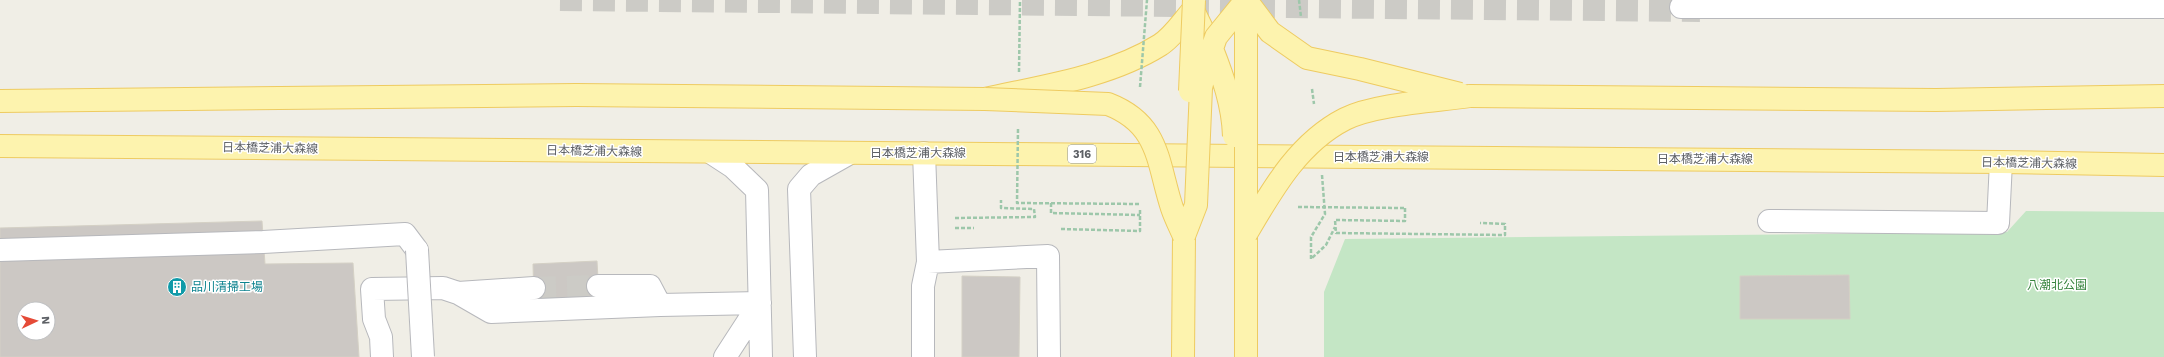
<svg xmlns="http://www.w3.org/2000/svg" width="2164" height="357" font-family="'Work Sans','Noto Sans JP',sans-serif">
<rect width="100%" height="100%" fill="#f0eee6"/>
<!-- green -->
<path fill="#c4e6c5" d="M 2026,211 L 2164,212 L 2164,357 L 1324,357 L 1324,292 L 1345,239 L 2007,232 Z"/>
<!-- building -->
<path fill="#ccc8c4" stroke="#d4d0c5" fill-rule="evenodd" d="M 262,221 L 265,264 L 353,263 L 359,357 L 0,357 L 0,228 ZM 24,309 L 48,309 L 48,333 L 24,333 Z
M 597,261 L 599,297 L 534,300 L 533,264 Z
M 1849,275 L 1850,319 L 1740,319 L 1740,276 Z
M 962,276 L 1020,277 L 1019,357 L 962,357 Z"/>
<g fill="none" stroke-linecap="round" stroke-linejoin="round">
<!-- minor-tunnel -->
<path stroke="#cccbc6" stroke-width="22" stroke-dasharray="22 11" stroke-linecap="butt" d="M 534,288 L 598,286"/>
<!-- highway-tunnel -->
<path stroke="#cccbc6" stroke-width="22" stroke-dasharray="22 11" stroke-linecap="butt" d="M 560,0 L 1700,11"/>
<defs>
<path id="minor" d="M 1681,7 L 2164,7
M 710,152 L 733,167 L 757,190 L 761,357
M 1769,221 L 1998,223 L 2001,162
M 0,250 L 263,242 L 405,234 L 417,250
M 928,262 L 1048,256 L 1049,357
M 598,286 L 650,286 L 660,305 L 760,303
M 458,293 L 491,312 L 660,305
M 382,357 L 381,337 L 374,319 L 372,289 L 443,288 L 458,293 L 534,288
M 725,357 L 760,303
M 805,357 L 799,189 L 811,175 L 850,153
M 923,357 L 923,286 L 928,262 L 924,153"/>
<path id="major" d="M 1470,96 L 1936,100 L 2164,96
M 0,101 L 576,95 L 985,99 C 1043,86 1109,77 1160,45 C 1173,37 1183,21 1193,10 L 1212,49
M 0,146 L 2001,162 L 2164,165
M 1246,234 L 1246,357
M 1183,357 L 1184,236"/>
</defs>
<!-- minor casing -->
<use href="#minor" stroke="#b7b8bc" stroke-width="24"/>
<!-- major casing -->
<use href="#major" stroke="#eecb61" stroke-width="24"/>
<!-- path -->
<path stroke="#9dc7aa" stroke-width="2.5" stroke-dasharray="4 2" stroke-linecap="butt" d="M 1051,203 L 1051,213 L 1140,215
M 1405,208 L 1405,221 L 1335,220 L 1336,233 L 1505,235 L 1505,224 L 1480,223
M 955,218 L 1035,217 L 1034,209 L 1001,208 L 1001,200
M 955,228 L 974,228
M 1061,229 L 1140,231 L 1140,210"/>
<!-- minor -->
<use href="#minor" stroke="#fff" stroke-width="22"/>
<!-- major -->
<use href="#major" stroke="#fdf3ae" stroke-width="22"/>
<defs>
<path id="minor-bridge" d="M 417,250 L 423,357"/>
<path id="major-bridge" d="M 1246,0 L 1270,32 L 1307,58 L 1360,69 L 1460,94
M 1212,49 C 1223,77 1233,105 1234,136
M 1190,91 L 1194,0
M 985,99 L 1108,104 C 1160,124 1157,162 1172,208 C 1175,217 1180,227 1184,236
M 1246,234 C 1272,190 1298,143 1345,119 C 1375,104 1436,101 1470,96
M 1246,234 L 1246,0
M 1184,236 L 1196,205 L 1201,88 L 1207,63 L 1216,37 L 1246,0"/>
</defs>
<!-- minor-bridge casing -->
<use href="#minor-bridge" stroke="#b7b8bc" stroke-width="24" stroke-linecap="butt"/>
<!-- major-bridge casing -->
<use href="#major-bridge" stroke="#eecb61" stroke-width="24" stroke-linecap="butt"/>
<!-- path-bridge -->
<path stroke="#9dc7aa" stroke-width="2.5" stroke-dasharray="4 2" stroke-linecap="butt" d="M 1299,0 L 1301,17
M 1019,72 L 1020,0
M 1140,87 L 1147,0
M 1312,89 L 1314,104
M 1018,129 L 1017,203 L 1141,204
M 1322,175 L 1325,214 L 1311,237 L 1311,259 L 1326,245 L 1335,227
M 1298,207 L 1405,208"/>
<!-- minor-bridge -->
<use href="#minor-bridge" stroke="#fff" stroke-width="22"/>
<!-- major-bridge -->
<use href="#major-bridge" stroke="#fdf3ae" stroke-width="22"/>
</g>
<!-- icons -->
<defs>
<symbol id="building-disc" viewBox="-11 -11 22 22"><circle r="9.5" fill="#0f9aa8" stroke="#fff"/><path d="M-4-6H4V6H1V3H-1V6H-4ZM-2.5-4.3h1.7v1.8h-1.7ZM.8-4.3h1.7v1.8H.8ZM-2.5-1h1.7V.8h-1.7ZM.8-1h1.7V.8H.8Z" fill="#fff"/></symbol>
</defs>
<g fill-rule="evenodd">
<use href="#building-disc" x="166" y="276" width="22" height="22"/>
</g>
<g text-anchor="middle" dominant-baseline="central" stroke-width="3" stroke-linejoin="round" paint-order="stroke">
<!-- shield labels -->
<rect fill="#fff" stroke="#8e9094" stroke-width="1" x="1068" y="145" width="28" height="18" rx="3"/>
<g font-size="11" font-weight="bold" fill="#5e6166">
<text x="1082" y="154">316</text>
</g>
<!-- street labels -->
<g font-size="12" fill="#5e6166" stroke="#fff">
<text transform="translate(270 148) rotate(1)">日本橋芝浦大森線</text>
<text transform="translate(594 151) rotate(1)">日本橋芝浦大森線</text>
<text x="918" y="153">日本橋芝浦大森線</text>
<text x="1381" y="157">日本橋芝浦大森線</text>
<text x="1705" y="159">日本橋芝浦大森線</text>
<text transform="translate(2029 163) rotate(1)">日本橋芝浦大森線</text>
</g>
<!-- park labels -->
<g font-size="12" fill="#37843e" stroke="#fff">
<text x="2057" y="285">八潮北公園</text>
</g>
<!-- culture labels -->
<g font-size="12" fill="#0d838f" stroke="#fff" text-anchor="start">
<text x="191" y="287">品川清掃工場</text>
</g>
</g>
<!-- north arrow -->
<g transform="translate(36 321) rotate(86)"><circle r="19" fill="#ffffff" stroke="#bfc0c2"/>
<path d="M0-3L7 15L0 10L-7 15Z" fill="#e54a37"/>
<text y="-6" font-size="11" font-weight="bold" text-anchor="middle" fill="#5e6166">N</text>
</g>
</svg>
